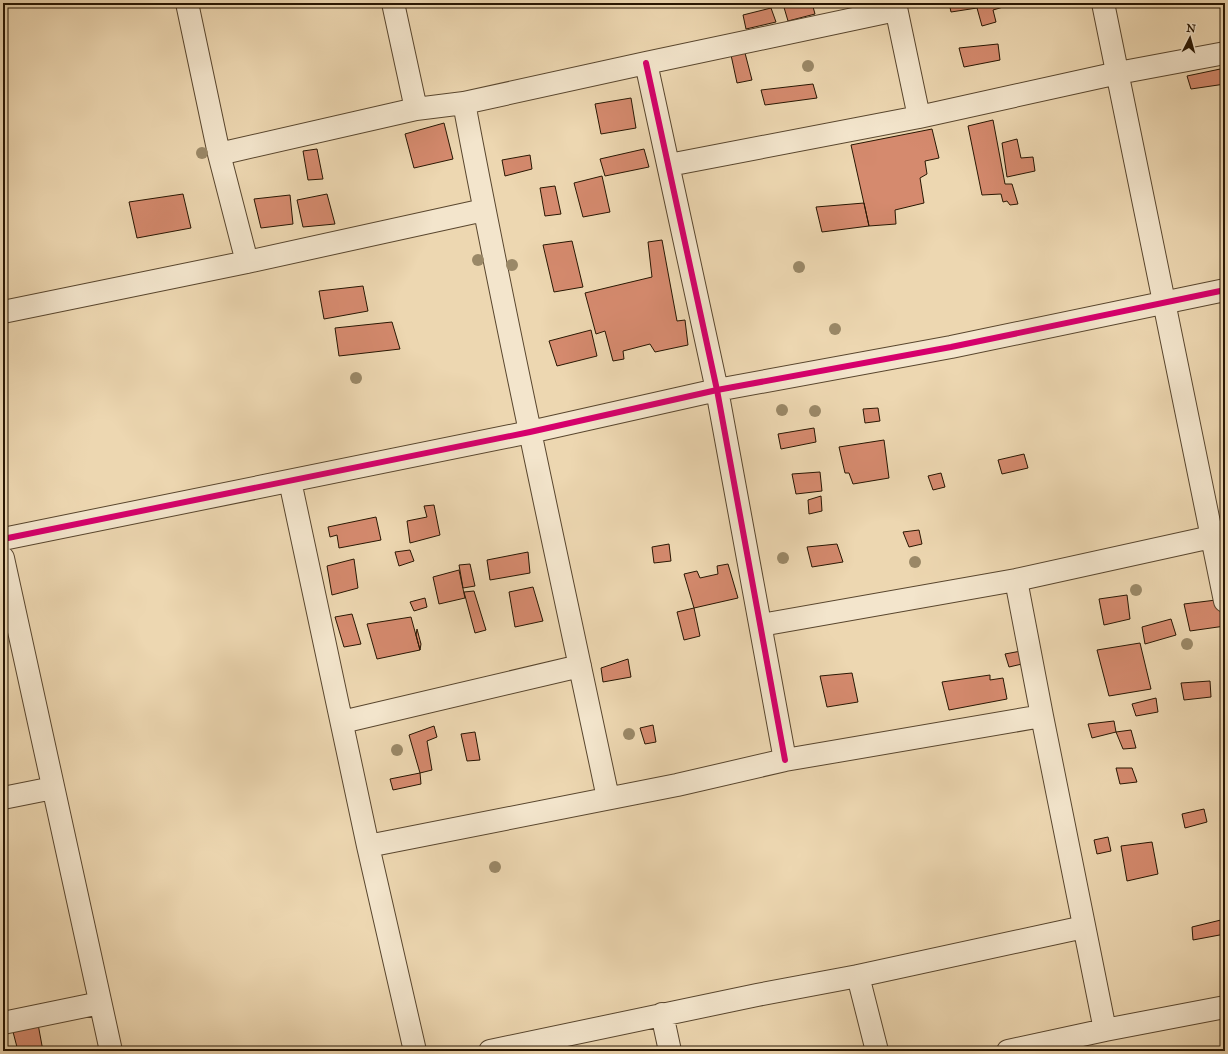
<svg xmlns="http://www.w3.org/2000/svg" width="1228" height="1054" font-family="'IM FELL Great Primer',serif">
<rect width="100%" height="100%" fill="#edd7b1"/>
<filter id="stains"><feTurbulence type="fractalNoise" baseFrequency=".005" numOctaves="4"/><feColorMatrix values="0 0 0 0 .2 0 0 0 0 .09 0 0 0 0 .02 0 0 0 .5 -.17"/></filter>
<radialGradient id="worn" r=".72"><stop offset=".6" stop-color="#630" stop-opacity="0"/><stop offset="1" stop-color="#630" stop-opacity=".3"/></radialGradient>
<!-- building -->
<path fill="#d58a6e" stroke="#281602" d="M 812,3 L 815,14 L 788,21 L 783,4 Z
M 949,3 L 1017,3 L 993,10 L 996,22 L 982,26 L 977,8 L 951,12 Z
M 771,8 L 776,22 L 746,29 L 743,15 Z
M 998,44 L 1000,60 L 964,67 L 959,48 Z
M 745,53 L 752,80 L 737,83 L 731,55 Z
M 1225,68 L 1225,84 L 1191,89 L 1187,76 Z
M 813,84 L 817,98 L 765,105 L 761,90 Z
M 631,98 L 636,128 L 601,134 L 595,104 Z
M 993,120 L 1005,184 L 1012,184 L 1018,204 L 1010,205 L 1007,201 L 1003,202 L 1001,194 L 982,195 L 968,126 Z
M 444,123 L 453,159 L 414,168 L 405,134 Z
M 932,129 L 939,158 L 925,161 L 927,174 L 920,178 L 924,203 L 895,210 L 896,224 L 869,226 L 851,145 Z
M 1017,139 L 1021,158 L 1033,157 L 1035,171 L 1007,177 L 1002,143 Z
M 317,149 L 323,179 L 308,180 L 303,151 Z
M 644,149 L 649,167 L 605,176 L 600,159 Z
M 530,155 L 532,169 L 505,176 L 502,160 Z
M 602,176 L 610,212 L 583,217 L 574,183 Z
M 555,186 L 561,214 L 545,216 L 540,188 Z
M 183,194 L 191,228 L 137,238 L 129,202 Z
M 327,194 L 335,224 L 303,227 L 297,200 Z
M 290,195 L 293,224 L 261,228 L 254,199 Z
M 864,203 L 869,226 L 822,232 L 816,207 Z
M 662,240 L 677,321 L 685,320 L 688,345 L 655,352 L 650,344 L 623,351 L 624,359 L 613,361 L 605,331 L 596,334 L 585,293 L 652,277 L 648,242 Z
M 572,241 L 583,287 L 554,292 L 543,245 Z
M 363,286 L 368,311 L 324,319 L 319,291 Z
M 392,322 L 400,349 L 339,356 L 335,328 Z
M 591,330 L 597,356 L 557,366 L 549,341 Z
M 1225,345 L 1225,361 L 1222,346 Z
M 878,408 L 880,421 L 865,423 L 863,409 Z
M 814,428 L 816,442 L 781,449 L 778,434 Z
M 884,440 L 889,478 L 853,484 L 849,473 L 845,473 L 839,447 Z
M 1024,454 L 1028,468 L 1002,474 L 998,460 Z
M 820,472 L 822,491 L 796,494 L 792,474 Z
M 941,473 L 945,487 L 933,490 L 928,476 Z
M 821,496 L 822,511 L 809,514 L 808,500 Z
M 434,505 L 440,535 L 410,543 L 407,521 L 427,517 L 424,506 Z
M 376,517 L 381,540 L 339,548 L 337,535 L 330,537 L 328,527 Z
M 919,530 L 922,544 L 909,547 L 903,532 Z
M 669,544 L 671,561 L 654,563 L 652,547 Z
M 837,544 L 843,562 L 812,567 L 807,547 Z
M 410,550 L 414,561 L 399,566 L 395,552 Z
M 528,552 L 530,573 L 490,580 L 487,560 Z
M 354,559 L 358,588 L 332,595 L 327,566 Z
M 470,564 L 475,586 L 463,588 L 459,565 Z
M 728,564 L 738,598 L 694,608 L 684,574 L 697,571 L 700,578 L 718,574 L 717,566 Z
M 459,570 L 465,598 L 439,604 L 433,577 Z
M 533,587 L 543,621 L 515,627 L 509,592 Z
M 474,591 L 486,630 L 475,633 L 464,592 Z
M 1127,595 L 1130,619 L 1104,625 L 1099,599 Z
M 425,598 L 427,607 L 414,611 L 410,602 Z
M 1224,599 L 1225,626 L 1190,631 L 1184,604 Z
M 694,608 L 700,636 L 684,640 L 677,612 Z
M 352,614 L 361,644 L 344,647 L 335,617 Z
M 411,617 L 420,650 L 377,659 L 367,624 Z
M 1171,619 L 1176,635 L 1145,644 L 1142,627 Z
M 417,629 L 421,644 L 420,650 L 416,635 Z
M 1140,643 L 1151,689 L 1109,696 L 1097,650 Z
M 1021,651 L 1022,664 L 1009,667 L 1005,654 Z
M 628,659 L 631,677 L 603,682 L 601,668 Z
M 852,673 L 858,702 L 827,707 L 820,676 Z
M 990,675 L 990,680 L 1003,678 L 1007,699 L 949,710 L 942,682 Z
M 1210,681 L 1211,697 L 1184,700 L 1181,683 Z
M 1156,698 L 1158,712 L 1136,716 L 1132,704 Z
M 1114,721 L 1116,732 L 1092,738 L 1088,724 Z
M 653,725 L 656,742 L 645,744 L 640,728 Z
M 434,726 L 437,737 L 427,741 L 432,770 L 420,773 L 409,735 Z
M 1131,730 L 1136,748 L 1123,749 L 1116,732 Z
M 475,732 L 480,760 L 467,761 L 461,734 Z
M 1116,768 L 1132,768 L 1137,782 L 1120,784 Z
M 420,773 L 421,784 L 393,790 L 390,779 Z
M 1204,809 L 1207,822 L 1185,828 L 1182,814 Z
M 1108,837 L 1111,851 L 1097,854 L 1094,840 Z
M 1152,842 L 1158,874 L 1127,881 L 1121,846 Z
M 1225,919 L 1225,934 L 1193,940 L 1192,927 Z
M 38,1024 L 43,1051 L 18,1051 L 12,1028 Z"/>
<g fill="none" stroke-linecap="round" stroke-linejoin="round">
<defs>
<path id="minor" d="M 187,3 L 219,154 L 247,262
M 393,3 L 416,109
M 895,3 L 919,117
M 1103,3 L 1225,601
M 646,63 L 717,390 L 785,760
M 464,103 C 508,336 559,567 608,798
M 219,154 L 416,109 L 464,103 L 646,63 L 896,10
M 669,165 L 919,117 L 1118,73 L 1225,53
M 3,312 L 247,262 L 484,210
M 290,481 L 368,846 L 415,1051
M 3,539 L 530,432 L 717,390 L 951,347 L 1225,290
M 3,558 L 111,1051
M 1016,580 L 1042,716 L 1105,1030
M 761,625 L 1016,580 L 1225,534
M 342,722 L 580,666
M 3,798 L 53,788
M 368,846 L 677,785 L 785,760 L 1042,716
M 858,976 L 877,1051
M 662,1014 L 670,1051
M 3,1023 L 100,1003
M 490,1051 L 757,995 L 858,976 L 1084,927
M 1008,1051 L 1105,1030 L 1225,1007"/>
</defs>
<!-- minor casing -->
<use href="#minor" stroke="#59462e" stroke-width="24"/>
<!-- minor -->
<use href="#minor" stroke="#f3e5cc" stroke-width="22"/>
<defs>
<path id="cycleway" d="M 646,63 L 717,390 L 785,760
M 3,539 L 530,432 L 717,390 L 951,347 L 1225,290"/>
</defs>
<!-- cycleway casing -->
<use href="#cycleway" stroke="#f3e5cc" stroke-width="8"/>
<!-- cycleway -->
<use href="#cycleway" stroke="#d6006c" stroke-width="6"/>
</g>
<!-- trees -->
<g fill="#9a8867">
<circle cx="808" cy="66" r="6"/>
<circle cx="202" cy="153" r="6"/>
<circle cx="478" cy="260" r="6"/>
<circle cx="512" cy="265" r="6"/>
<circle cx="799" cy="267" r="6"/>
<circle cx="835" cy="329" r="6"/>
<circle cx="356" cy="378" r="6"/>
<circle cx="782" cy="410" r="6"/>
<circle cx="815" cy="411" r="6"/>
<circle cx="783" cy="558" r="6"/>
<circle cx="915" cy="562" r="6"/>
<circle cx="1136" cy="590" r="6"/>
<circle cx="1187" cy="644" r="6"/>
<circle cx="629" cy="734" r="6"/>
<circle cx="397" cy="750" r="6"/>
<circle cx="495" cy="867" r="6"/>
</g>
<!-- margin -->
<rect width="1228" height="1054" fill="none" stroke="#edd7b1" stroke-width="16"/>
<rect x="4" y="4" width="1220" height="1046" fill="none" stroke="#281602" stroke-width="2"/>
<rect x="8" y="8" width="1212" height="1038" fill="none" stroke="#281602"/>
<!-- north arrow -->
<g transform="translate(1190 38) rotate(6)" stroke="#f3e5cc" stroke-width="3" paint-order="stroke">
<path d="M0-3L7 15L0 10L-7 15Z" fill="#281602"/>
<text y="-6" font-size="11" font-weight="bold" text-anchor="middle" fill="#281602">N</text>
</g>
<rect width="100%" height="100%" filter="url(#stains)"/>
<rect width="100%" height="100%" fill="url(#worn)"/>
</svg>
